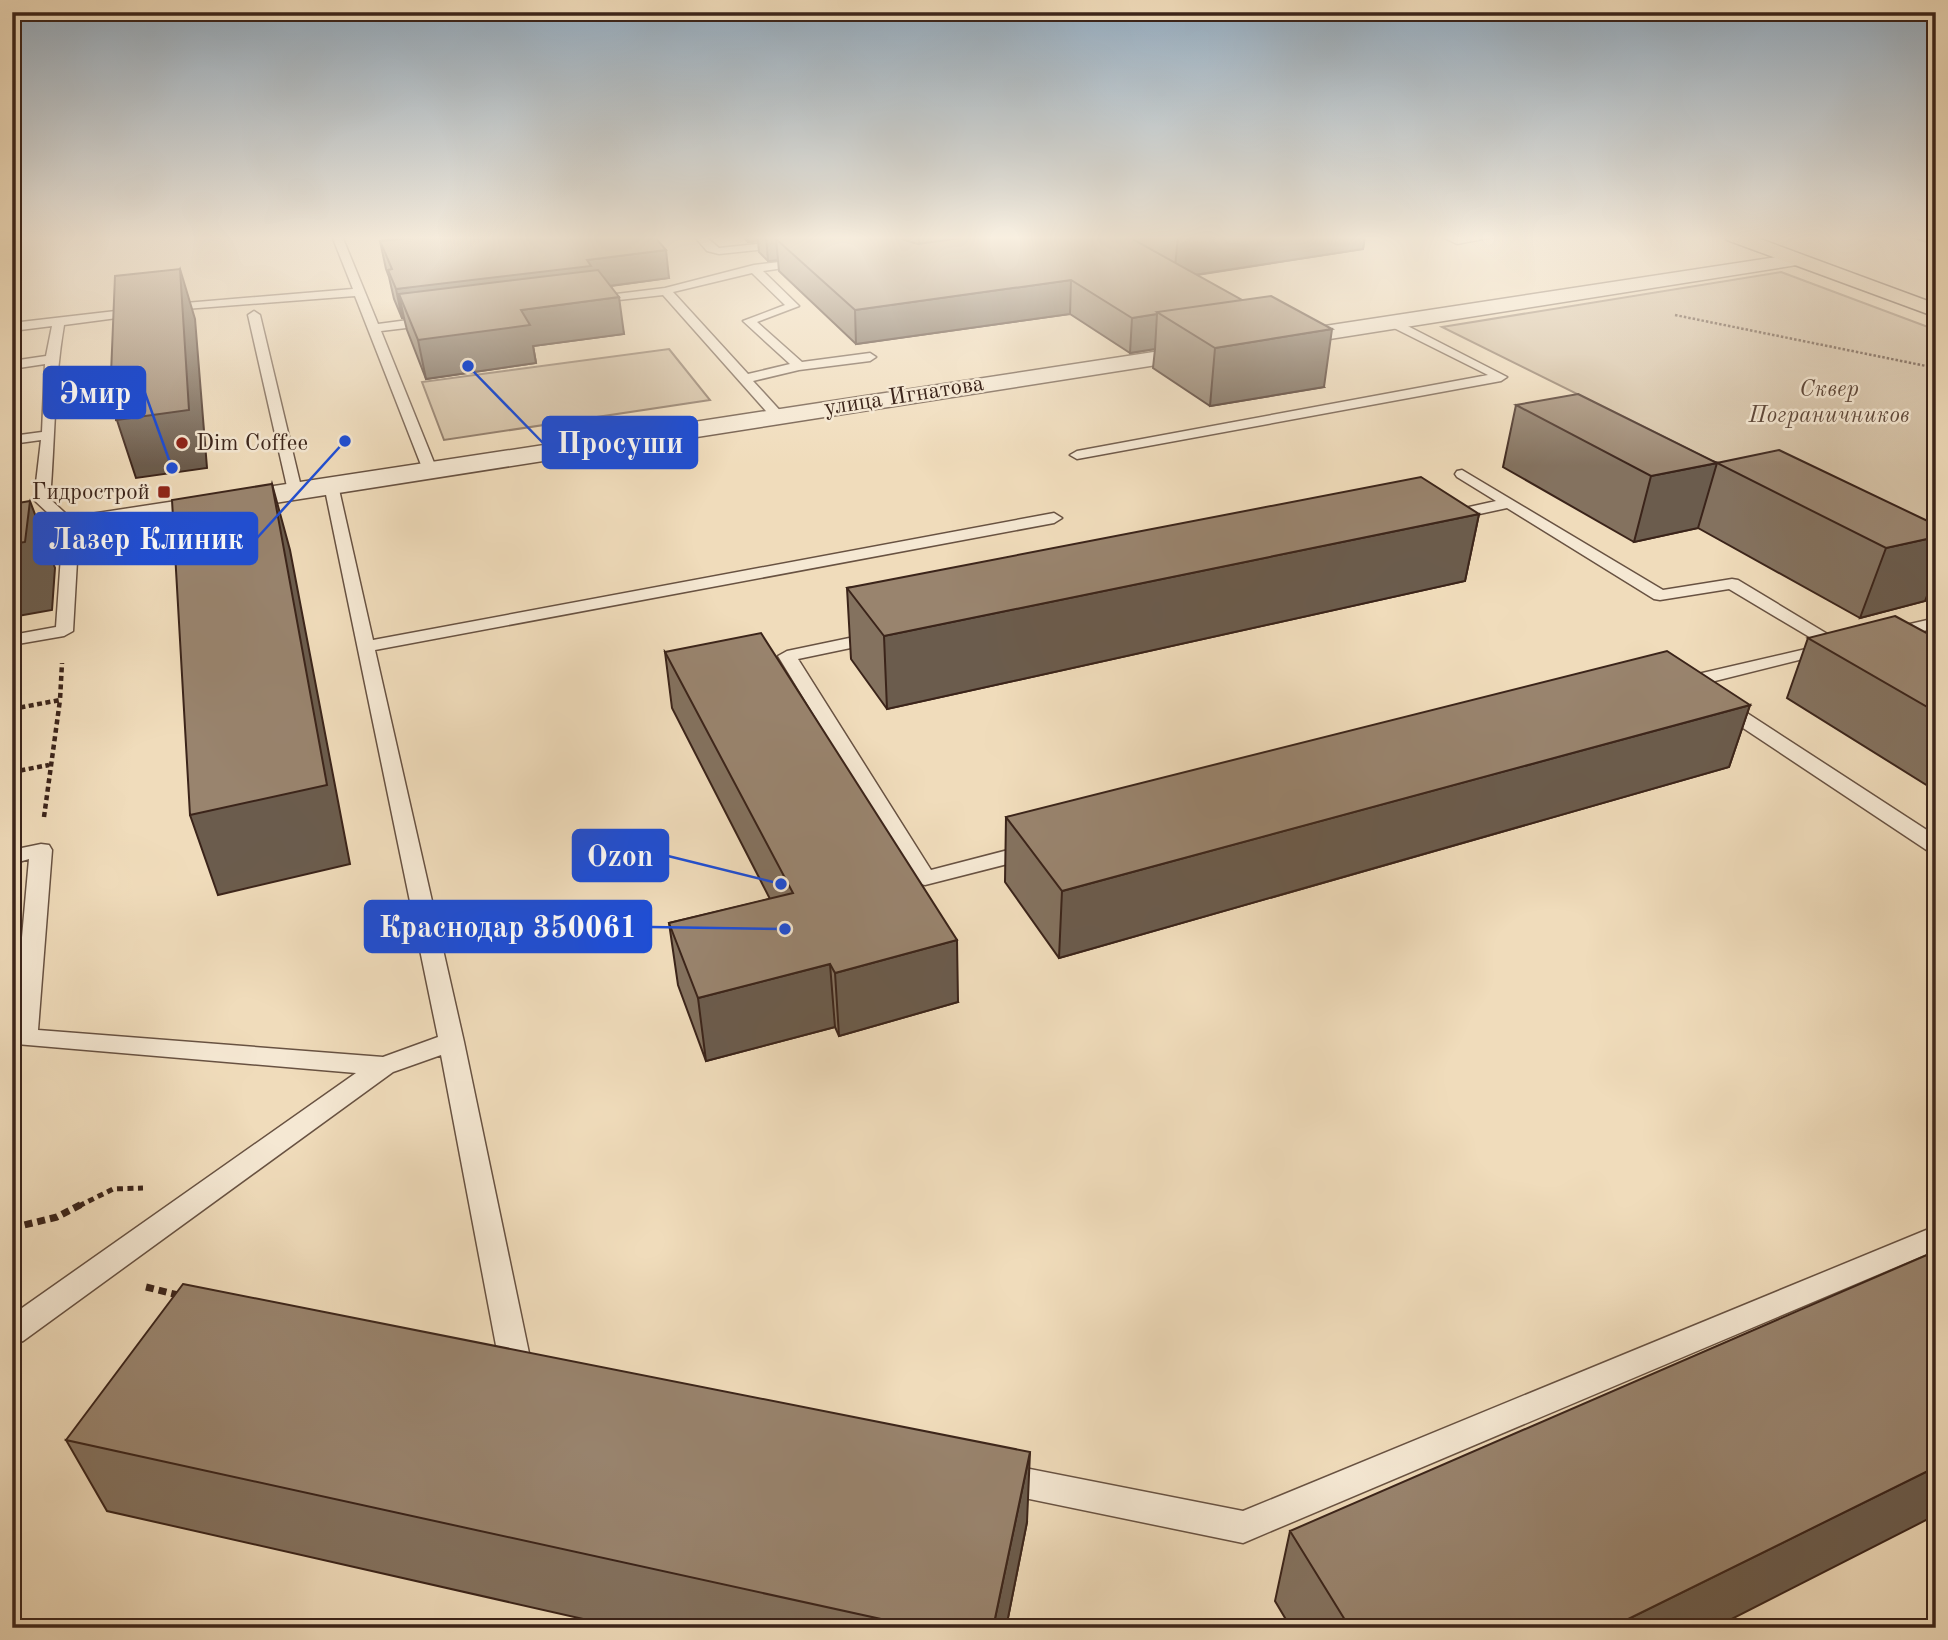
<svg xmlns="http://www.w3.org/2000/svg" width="1948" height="1640" font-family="'Old Standard TT',serif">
<rect width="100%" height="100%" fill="#f0dcbb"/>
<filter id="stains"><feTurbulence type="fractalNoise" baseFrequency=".00286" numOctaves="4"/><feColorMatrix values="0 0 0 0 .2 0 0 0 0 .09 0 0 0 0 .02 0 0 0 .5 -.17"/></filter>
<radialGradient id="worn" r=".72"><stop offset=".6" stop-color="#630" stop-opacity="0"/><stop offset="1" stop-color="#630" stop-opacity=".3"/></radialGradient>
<!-- green -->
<path fill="#d1bda0" stroke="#86705d" stroke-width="2" d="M 1781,272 L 1936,330 L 1936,572 L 1442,327 Z
M 669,349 L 710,400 L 444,440 L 422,382 Z"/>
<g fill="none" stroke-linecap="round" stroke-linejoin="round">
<defs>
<path id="service" d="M 332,236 L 342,236 L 378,324 L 431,317 L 437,321 L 431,325 L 381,331 L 437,470 L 435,473 L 430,474 L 423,470 L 355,296 L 185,309 L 64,325 C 54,382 55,441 50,499 L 79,526 L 73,631 L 64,636 L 12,645 L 12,635 L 56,627 L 63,527 L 34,500 L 41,440 L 12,444 L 12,436 L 42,432 L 45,364 L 12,369 L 12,361 L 46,356 L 52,326 L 12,331 L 12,323 L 185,303 L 353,289 Z
M 694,236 L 705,236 L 719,248 L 785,241 L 790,244 L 785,247 L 719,254 L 707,251 Z
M 1440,236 L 1498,236 L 1457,244 Z
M 807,259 L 812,262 L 811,264 L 763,271 L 799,306 L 757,322 L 802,362 L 870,353 L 876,357 L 870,361 L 799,370 L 753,381 L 785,416 L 778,420 L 773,419 L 663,295 L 592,303 L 586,300 L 592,297 L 665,288 L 754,265 ZM 752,273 L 785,305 L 743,321 L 790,364 L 748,374 L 673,292 Z
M 254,311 L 260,315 L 302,491 L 295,495 L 288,491 L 248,315 Z
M 1392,318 L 1507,377 L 1501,381 L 1077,459 L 1070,455 L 1077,451 L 1488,375 L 1388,325 L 1386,322 Z
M 1462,470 L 1663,590 L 1732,579 L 1738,580 L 1849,647 L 1840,652 L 1835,651 L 1679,690 L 1672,688 L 1670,684 L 1672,680 L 1823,645 L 1729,589 L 1660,600 L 1654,599 L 1507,508 L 1447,521 L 1442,519 L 1439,516 L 1442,513 L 1496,501 L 1457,477 L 1455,474 L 1457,471 Z
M 331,481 L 338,485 L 373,640 L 1054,513 L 1062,518 L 1054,523 L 375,650 L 464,1042 L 534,1377 L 529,1387 L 518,1391 L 507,1387 L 502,1377 L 441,1055 L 393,1072 L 23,1341 L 12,1345 L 12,1315 L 356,1073 L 16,1044 L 13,1038 L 29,859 L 12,864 L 12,850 L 41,844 L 49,845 L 52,850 L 38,1030 L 383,1057 L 438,1037 L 324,485 Z
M 1936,618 L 1936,628 L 1890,639 L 1881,634 L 1884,630 Z
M 878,632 L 887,637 L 884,641 L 798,659 L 931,870 L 1031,844 L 1039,846 L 1042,851 L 1039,856 L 925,885 L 917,883 L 778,656 L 787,651 Z
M 1723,700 L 1730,702 L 1936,836 L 1936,852 L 1928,851 L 1716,710 L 1714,706 L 1716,702 Z
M 1936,1226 L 1936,1250 L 1243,1543 L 1000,1493 L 988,1489 L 983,1478 L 988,1467 L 1000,1463 L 1243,1511 Z"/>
<path id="tertiary" d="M 1796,254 L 1803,256 L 1806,260 L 1803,264 L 1279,347 L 1271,345 L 1268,340 L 1271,335 L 1279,333 Z
M 1206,344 L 1214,346 L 1217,351 L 1214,356 L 12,544 L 12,526 Z"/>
<path id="primary" d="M 1725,236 L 1752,236 L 1936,304 L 1936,317 L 1727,240 Z"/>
</defs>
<!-- service casing -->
<use href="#service" stroke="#685242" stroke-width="3"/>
<!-- tertiary casing -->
<use href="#tertiary" stroke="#685242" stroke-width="3"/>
<!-- primary casing -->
<use href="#primary" stroke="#3b241a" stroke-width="3"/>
<!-- path-far3 -->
<path stroke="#3b241a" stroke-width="2.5" stroke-dasharray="2.5 2" stroke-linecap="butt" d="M 1675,315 L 1936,368"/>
<!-- path-far2 -->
<path stroke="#3b241a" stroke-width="4.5" stroke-dasharray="5 3.5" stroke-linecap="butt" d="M 12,709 L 60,700 L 62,663
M 12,772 L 49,765
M 44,817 L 60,700"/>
<!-- path-far1 -->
<path stroke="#3b241a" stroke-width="5" stroke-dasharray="6 4.5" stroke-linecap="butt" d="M 79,1206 L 113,1189 L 143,1188"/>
<!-- path -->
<path stroke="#3b241a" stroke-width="7" stroke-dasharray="8 5" stroke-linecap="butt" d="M 12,1228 L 57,1217 L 82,1204
M 146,1287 L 178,1295"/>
<!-- service -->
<use href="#service" fill="#f5e8d3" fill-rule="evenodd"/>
<!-- tertiary -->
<use href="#tertiary" fill="#f5e8d3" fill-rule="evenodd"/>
<!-- primary -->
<use href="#primary" fill="#f0dcbb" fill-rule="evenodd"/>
</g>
<!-- wall -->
<path fill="#84725f" stroke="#3b241a" stroke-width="2" d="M 395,236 L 654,236 L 669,278 L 611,286 L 624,334 L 533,346 L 536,363 L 426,379 L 407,330 L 404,318 L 402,318 L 394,299 L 389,277 L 386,269 L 380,241 L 396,239 Z
M 742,236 L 1365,236 L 1363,249 L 1197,275 L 1324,387 L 1210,406 L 1153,368 L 1155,349 L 1130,353 L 1070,314 L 856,344 L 779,271 L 778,260 L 768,261 L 759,252 L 758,241 L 748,242 Z
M 1907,236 L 1936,236 L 1936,245 Z
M 1516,405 L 1936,525 L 1925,601 L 1860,618 L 1698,528 L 1634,542 L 1503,467 Z
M 1479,514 L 1465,581 L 887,709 L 851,659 L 847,588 Z
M 1808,638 L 1936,638 L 1936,791 L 1787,698 Z
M 665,652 L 958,1002 L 839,1036 L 835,1027 L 706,1061 L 678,985 L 669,923 L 770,899 L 672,708 Z
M 1750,705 L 1729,767 L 1059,958 L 1005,882 L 1006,817 Z
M 66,1440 L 1027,1522 L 1006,1628 L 623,1628 L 107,1511 Z
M 1290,1531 L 1714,1628 L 1291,1628 L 1275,1601 Z"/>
<!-- shaded-wall -->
<path fill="#6b5c4d" stroke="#3b241a" stroke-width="2" d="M 748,236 L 758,236 L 758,241 L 748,242 Z
M 766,236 L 869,236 L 776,239 L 778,260 L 768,261 Z
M 919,236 L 1065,236 L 919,264 Z
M 1178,236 L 1365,236 L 1363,249 L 1174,278 Z
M 666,250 L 669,278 L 594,288 L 399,294 L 404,318 L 402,318 L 396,289 L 587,260 Z
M 180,269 L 195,319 L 207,468 L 136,478 L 110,399 L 117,398 Z
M 1071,280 L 1070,314 L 856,344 L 855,310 Z
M 619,297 L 624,334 L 533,346 L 536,363 L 426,379 L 418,340 L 521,310 Z
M 1157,314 L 1155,349 L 1130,353 L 1132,318 Z
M 1332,329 L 1324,387 L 1210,406 L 1215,348 Z
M 1717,463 L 1698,528 L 1634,542 L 1651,476 Z
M 272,484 L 290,550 L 350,864 L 218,895 L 190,815 Z
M 30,501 L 55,568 L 52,610 L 12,617 L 12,544 Z
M 1479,514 L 1465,581 L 887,709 L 884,636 Z
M 1936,537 L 1936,573 L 1925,601 L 1860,618 L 1886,548 Z
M 1750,705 L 1729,767 L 1059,958 L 1062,891 Z
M 957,940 L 958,1002 L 839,1036 L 835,973 Z
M 830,964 L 835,1027 L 706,1061 L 698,998 Z
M 1030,1452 L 1027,1522 L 1006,1628 L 993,1628 Z
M 1936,1467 L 1936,1515 L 1714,1628 L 1610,1628 Z"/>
<!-- building -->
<path fill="#99846e" stroke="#3b241a" stroke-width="2" d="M 402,236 L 654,236 L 666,250 L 587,260 L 591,266 L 396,289 L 388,270 L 392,269 L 380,241 L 403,239 Z
M 805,236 L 891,236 L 918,244 L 975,236 L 1127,236 L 1242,300 L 1157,312 L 1157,314 L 1132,318 L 1071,280 L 855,310 L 776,239 Z
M 180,269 L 189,410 L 116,420 L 117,398 L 110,399 L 115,276 Z
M 598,270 L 619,297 L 521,310 L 530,325 L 418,340 L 399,294 Z
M 1271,296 L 1332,329 L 1215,348 L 1157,312 Z
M 1578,394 L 1717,463 L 1651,476 L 1516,405 Z
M 1779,450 L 1936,525 L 1936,537 L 1886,548 L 1717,463 Z
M 1421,477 L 1479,514 L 884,636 L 847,588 Z
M 272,484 L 327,785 L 190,815 L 172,500 Z
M 30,501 L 25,542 L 12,544 L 12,504 Z
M 1895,616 L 1936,638 L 1936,712 L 1808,638 Z
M 761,633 L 957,940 L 835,973 L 830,964 L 698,998 L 669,923 L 793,893 L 665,652 Z
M 1667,651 L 1750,705 L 1062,891 L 1006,817 Z
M 1936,1251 L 1936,1467 L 1610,1628 L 1350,1628 L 1290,1531 Z
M 183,1284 L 1030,1452 L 993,1628 L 922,1628 L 66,1440 Z"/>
<!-- sky -->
<linearGradient id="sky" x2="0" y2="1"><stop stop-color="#92abc0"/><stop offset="0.51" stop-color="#f8efe0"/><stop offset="1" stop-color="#f8efe0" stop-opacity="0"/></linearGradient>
<rect width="1948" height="466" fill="url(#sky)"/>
<!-- markers -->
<g fill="#8f2418" stroke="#f5e8d3" stroke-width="2.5">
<circle cx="182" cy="443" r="7"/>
<rect x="157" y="485" width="14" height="14" rx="3.5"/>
</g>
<g text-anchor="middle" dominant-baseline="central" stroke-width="5" stroke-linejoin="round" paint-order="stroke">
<!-- far-park labels -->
<g font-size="23" font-style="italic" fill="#604a3c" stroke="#f5e8d3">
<text x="1829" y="389">Сквер<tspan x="1829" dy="26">Пограничников</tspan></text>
</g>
<!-- far-street labels -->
<g font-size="23" fill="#3b241a" stroke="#f5e8d3">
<text transform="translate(904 396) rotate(-9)">улица Игнатова</text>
</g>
<!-- far-poi labels -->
<g font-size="23" fill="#3b241a" stroke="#f5e8d3" text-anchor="start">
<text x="196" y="443">Dim Coffee</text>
<text x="150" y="492" text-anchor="end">Гидрострой</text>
</g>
</g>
<!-- callouts -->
<path fill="none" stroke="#1d4ed8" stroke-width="2.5" d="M172 468L145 393M468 366L543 443M345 441L257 538M781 884L668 856M785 929L651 927"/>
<g fill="#1d4ed8" stroke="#f5e8d3" stroke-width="2.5">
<circle cx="172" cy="468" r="7"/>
<circle cx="468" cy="366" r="7"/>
<circle cx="345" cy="441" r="7"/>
<circle cx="781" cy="884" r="7"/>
<circle cx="785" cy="929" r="7"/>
</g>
<g fill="#1d4ed8" stroke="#1d4ed8" stroke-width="2.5">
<rect x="44" y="367" width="101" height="51" rx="7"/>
<rect x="543" y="417" width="154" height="51" rx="7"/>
<rect x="34" y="513" width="223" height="51" rx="7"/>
<rect x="573" y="830" width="95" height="51" rx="7"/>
<rect x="365" y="901" width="286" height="51" rx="7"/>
</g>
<g font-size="30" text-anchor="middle" font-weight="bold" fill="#fff">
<text x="95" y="403">Эмир</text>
<text x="620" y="453">Просуши</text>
<text x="146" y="549">Лазер Клиник</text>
<text x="620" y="866">Ozon</text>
<text x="508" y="937">Краснодар 350061</text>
</g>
<!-- margin -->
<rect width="1948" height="1640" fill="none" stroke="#f0dcbb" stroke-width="42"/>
<rect x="14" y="14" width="1920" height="1612" fill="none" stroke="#3b241a" stroke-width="3.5"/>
<rect x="21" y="21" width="1906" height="1598" fill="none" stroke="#3b241a" stroke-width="2"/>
<rect width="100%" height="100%" filter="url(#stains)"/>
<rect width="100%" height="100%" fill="url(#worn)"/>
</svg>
